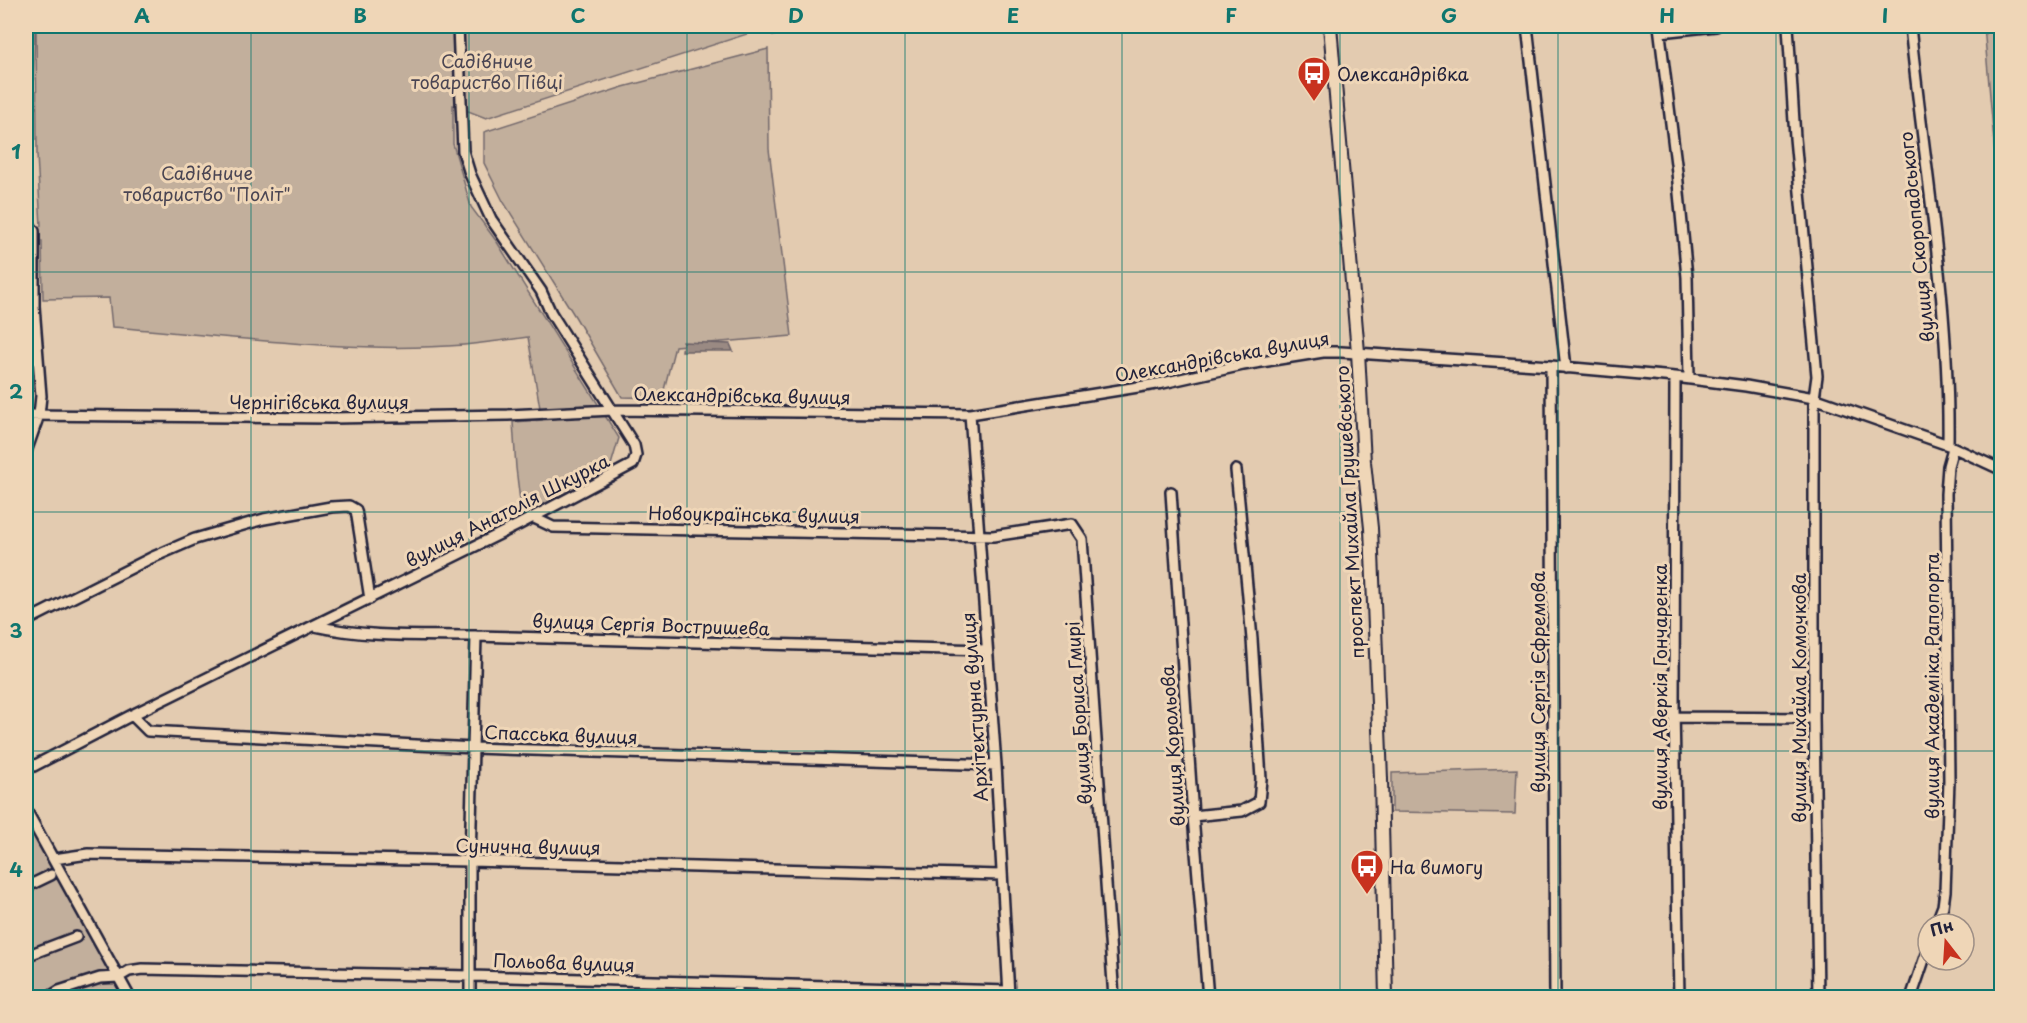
<svg xmlns="http://www.w3.org/2000/svg" width="2027" height="1023" font-family="'Playpen Sans',sans-serif">
<rect width="100%" height="100%" fill="#e3cbb0"/>
<filter id="ink" filterUnits="userSpaceOnUse"><feTurbulence type="fractalNoise" baseFrequency=".0167" numOctaves="2"/><feDisplacementMap in="SourceGraphic" scale="12" xChannelSelector="R" yChannelSelector="G"/><feConvolveMatrix kernelMatrix="1 2 1 2 8 2 1 2 1" color-interpolation-filters="sRGB"/></filter>
<g filter="url(#ink)">
<!-- green -->
<path fill="#c2af9c" stroke="#72686c" stroke-width="1.5" d="M 26,26 L 35,26 L 32,127 L 26,126 Z
M 36,26 L 800,26 L 773,36 L 772,26 L 486,118 L 453,105 L 453,144 L 471,207 L 497,242 L 619,438 L 611,465 L 601,477 L 522,517 L 516,468 L 513,422 L 542,420 L 528,337 C 507,340 485,343 464,345 C 347,354 229,336 112,327 L 109,298 L 43,299 L 42,241 L 26,242 L 26,230 L 41,226 L 37,155 Z
M 1984,26 L 2001,26 L 2001,221 L 2000,213 Z
M 768,49 L 769,149 L 792,336 L 675,346 L 662,398 L 622,397 L 576,318 L 503,201 L 484,163 L 484,132 L 623,87 Z
M 1517,769 L 1515,814 L 1392,812 L 1392,773 Z
M 26,811 L 130,997 L 26,997 Z"/>
<!-- water -->
<path fill="#9a8a83" stroke="#6a6066" stroke-width="1.5" d="M 683,342 L 730,344 L 733,351 L 682,351 Z"/>
<g fill="none" stroke-linecap="round" stroke-linejoin="round">
<defs>
<path id="minor" d="M 1527,26 L 1566,368
M 1659,26 L 1677,172 L 1687,277 L 1689,378
M 1788,26 L 1795,138 L 1817,376 L 1814,398 L 1814,718 L 1818,998
M 1910,26 C 1924,165 1950,304 1948,445
M 1660,32 L 1716,26
M 26,220 L 34,231 L 34,306 L 41,396 L 39,415 L 26,452
M 1551,366 L 1555,998
M 1675,377 L 1674,707 L 1679,998
M 970,414 L 996,765 L 1009,995
M 26,415 L 332,418 L 508,415 L 613,410 L 970,414 L 1163,383 L 1243,365 L 1323,352 L 1341,352 L 1551,366 L 1675,377 L 1746,386 L 1814,398 L 1948,445 L 2002,470
M 1171,492 L 1193,816 L 1208,998
M 532,517 L 553,527 L 993,536 L 1072,524 L 1082,539 L 1114,998
M 26,621 L 151,558 L 195,539 L 264,519 L 331,507 L 349,506 L 356,510 L 370,599
M 315,626 C 368,638 422,635 476,636 L 986,650
M 132,715 L 148,731 L 474,748 L 996,765
M 1674,717 L 1814,718
M 26,770 L 132,715 L 518,525 L 633,464 L 636,455 L 634,445 L 551,313 L 541,291 L 491,219 L 470,174 L 463,151 L 458,26
M 26,810 L 130,998
M 1193,816 L 1242,811 L 1259,802 L 1261,779 L 1252,639 L 1236,470
M 54,859 L 88,854 L 470,861 L 1001,875
M 26,887 L 51,875
M 1936,924 L 1943,906 L 1945,891 L 1949,781 L 1946,494 L 1948,466 L 1953,448
M 26,956 L 76,937
M 48,998 L 59,991 L 100,978 L 119,977 L 129,971 L 142,969 L 471,976 L 1009,991
M 470,998 L 470,861 L 476,636
M 737,998 L 737,985
M 1911,998 L 1928,948"/>
<path id="tertiary" d="M 1330,26 L 1358,352 L 1364,462 L 1371,528 L 1381,779 L 1386,998"/>
</defs>
<!-- minor casing -->
<use href="#minor" stroke="#22223b" stroke-width="14"/>
<!-- tertiary casing -->
<use href="#tertiary" stroke="#22223b" stroke-width="16"/>
<!-- minor -->
<use href="#minor" stroke="#efd6b7" stroke-width="9"/>
<!-- tertiary -->
<use href="#tertiary" stroke="#efd6b7" stroke-width="12"/>
</g>
</g>
<!-- grid -->
<path fill="none" stroke="#0f766e" stroke-width="1.5" stroke-opacity="0.55" d="M 251,26 L 251,998M 469,26 L 469,998M 687,26 L 687,998M 905,26 L 905,998M 1122,26 L 1122,998M 1340,26 L 1340,998M 1558,26 L 1558,998M 1776,26 L 1776,998M 26,272 L 2002,272M 26,512 L 2002,512M 26,751 L 2002,751"/>
<!-- icons -->
<defs>
<symbol id="bus-pin" viewBox="-11 -11 22 30"><path d="M0 17L-7.5 6A9.5 9.5 0 1 1 7.5 6Z" fill="#c8321e" stroke="#efd6b7"/><path d="M-5-6H5V4H4V6H2V4H-2V6H-4V4H-5ZM-3.5-4V0h7V-4ZM-3.5 1.2v1.5H-2V1.2ZM2 1.2v1.5H3.5V1.2Z" fill="#fff"/></symbol>
</defs>
<g fill-rule="evenodd">
<use href="#bus-pin" x="1295" y="54" width="38" height="52"/>
<use href="#bus-pin" x="1348" y="847" width="38" height="52"/>
</g>
<g text-anchor="middle" dominant-baseline="central" stroke-width="6" stroke-linejoin="round" paint-order="stroke">
<!-- park labels -->
<g font-size="18" fill="#4a4553" stroke="#efd6b7">
<text x="487" y="60">Садівниче<tspan x="487" dy="21">товариство Півці</tspan></text>
<text x="207" y="172">Садівниче<tspan x="207" dy="21">товариство "Політ"</tspan></text>
</g>
<!-- poi labels -->
<g font-size="18" fill="#22223b" stroke="#efd6b7" text-anchor="start">
<text x="1337" y="73">Олександрівка</text>
<text x="1390" y="866">На вимогу</text>
</g>
<!-- street labels -->
<g font-size="18" fill="#22223b" stroke="#efd6b7">
<text transform="translate(1916 237) rotate(-96)">вулиця Скоропадського</text>
<text transform="translate(1222 356) rotate(-10)">Олександрівська вулиця</text>
<text transform="translate(742 395) rotate(1)">Олександрівська вулиця</text>
<text x="319" y="401">Чернігівська вулиця</text>
<text transform="translate(507 510) rotate(-27)">вулиця Анатолія Шкурка</text>
<text transform="translate(1349 512) rotate(-93)">проспект Михайла Грушевського</text>
<text transform="translate(754 514) rotate(1)">Новоукраїнська вулиця</text>
<text transform="translate(651 624) rotate(2)">вулиця Сергія Востришева</text>
<text transform="translate(1537 682) rotate(-90)">вулиця Сергія Єфремова</text>
<text transform="translate(1931 686) rotate(-90)">вулиця Академіка Рапопорта</text>
<text transform="translate(1659 687) rotate(-90)">вулиця Аверкія Гончаренка</text>
<text transform="translate(1798 698) rotate(-90)">вулиця Михайла Комочкова</text>
<text transform="translate(974 707) rotate(-94)">Архітектурна вулиця</text>
<text transform="translate(1078 713) rotate(-94)">вулиця Бориса Гмирі</text>
<text transform="translate(561 734) rotate(2)">Спасська вулиця</text>
<text transform="translate(1172 746) rotate(-94)">вулиця Корольова</text>
<text transform="translate(528 846) rotate(1)">Сунична вулиця</text>
<text transform="translate(564 962) rotate(2)">Польова вулиця</text>
</g>
</g>
<!-- margin -->
<rect width="2027" height="1023" fill="none" stroke="#efd6b7" stroke-width="66"/>
<!-- north arrow -->
<g transform="translate(1946 942) rotate(343)"><circle r="28" fill="#efd6b7" stroke="#9d8e85" stroke-width="1.5"/>
<path d="M0-4.5L10 22L0 15L-10 22Z" fill="#c8321e"/>
<text y="-9" font-size="16" font-weight="bold" text-anchor="middle" fill="#22223b">Пн</text>
</g>
<rect x="33" y="33" width="1961" height="957" fill="none" stroke="#0f766e" stroke-width="2"/>
<g font-size="20" text-anchor="middle" font-weight="bold" fill="#0f766e">
<text x="142" y="23">A</text>
<text x="360" y="23">B</text>
<text x="578" y="23">C</text>
<text x="796" y="23">D</text>
<text x="1013" y="23">E</text>
<text x="1231" y="23">F</text>
<text x="1449" y="23">G</text>
<text x="1667" y="23">H</text>
<text x="1885" y="23">I</text>
<text x="16" y="159">1</text>
<text x="16" y="399">2</text>
<text x="16" y="638">3</text>
<text x="16" y="877">4</text>
</g>
</svg>
